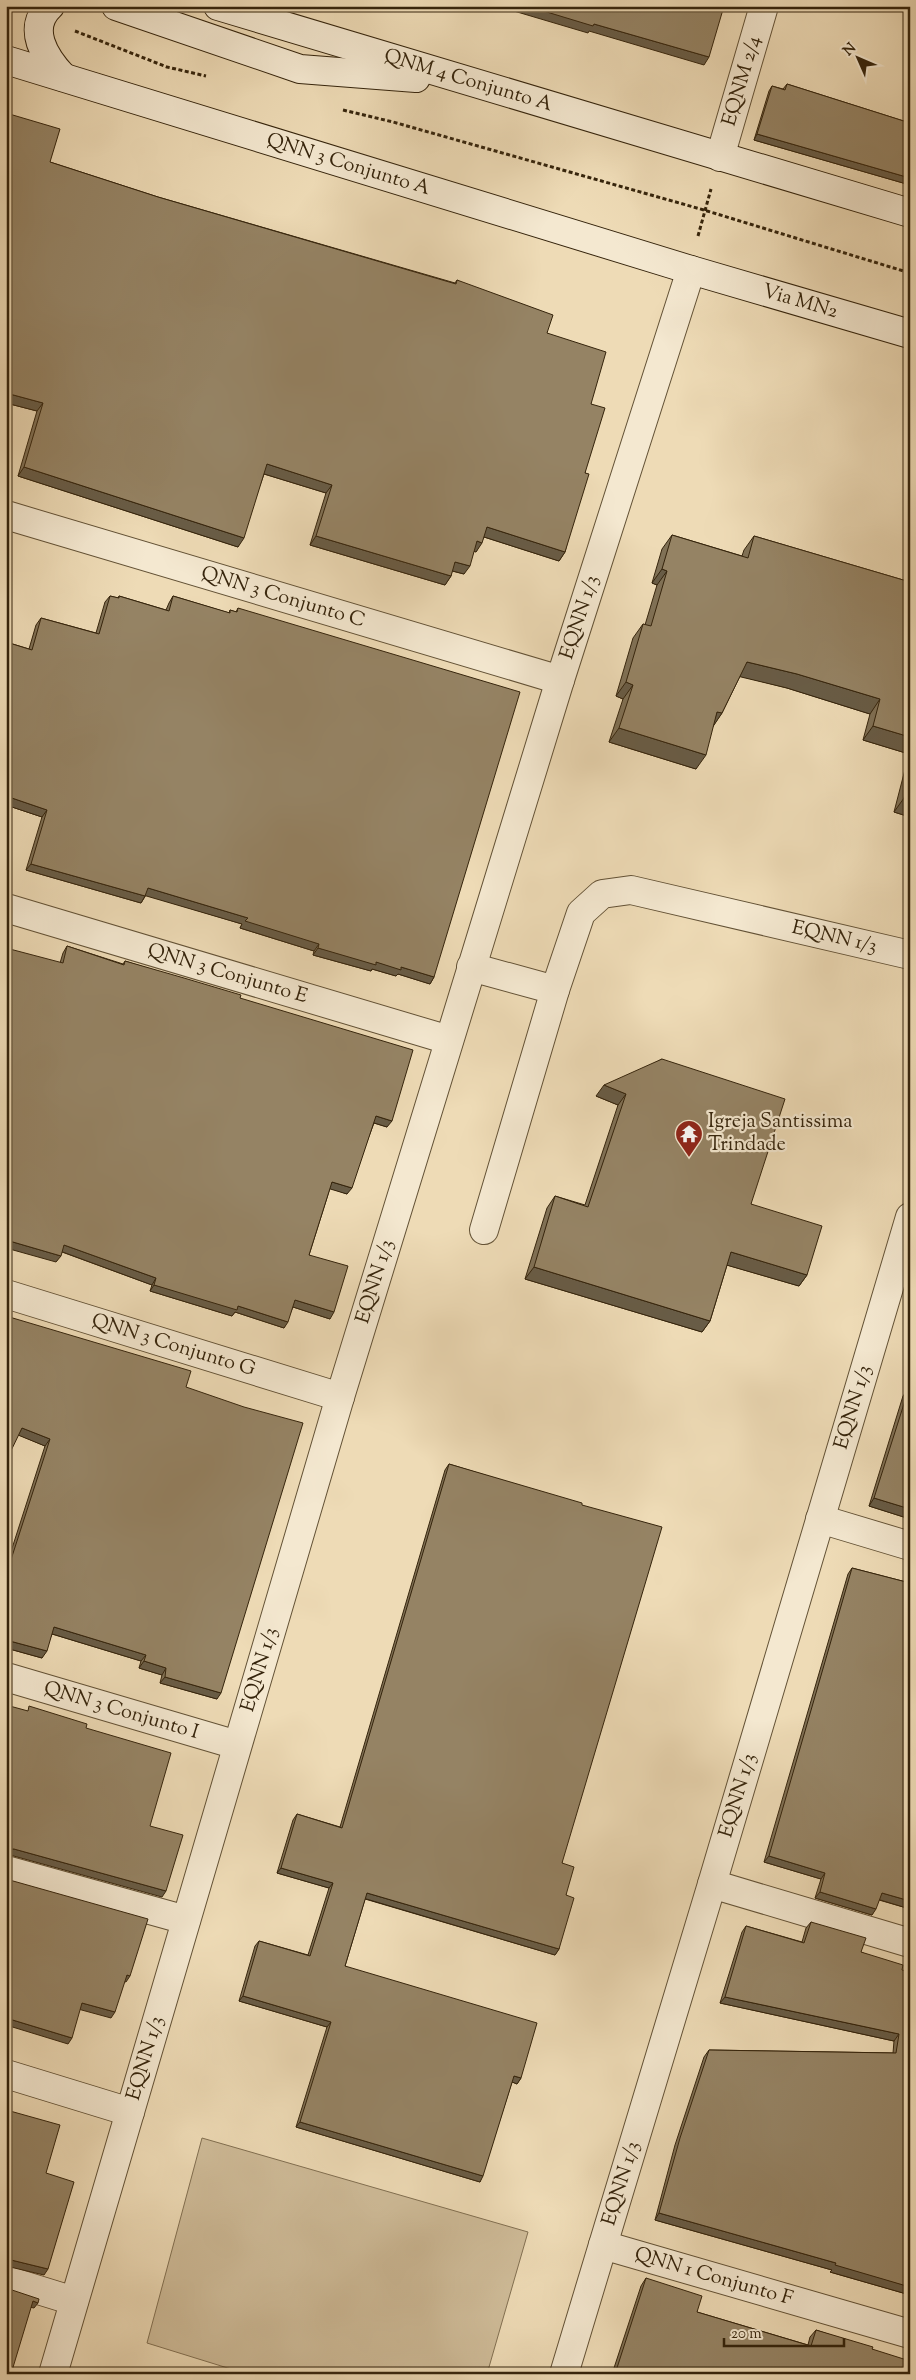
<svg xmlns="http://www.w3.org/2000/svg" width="916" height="2380" font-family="'Sorts Mill Goudy',serif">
<rect width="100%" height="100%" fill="#eedbb6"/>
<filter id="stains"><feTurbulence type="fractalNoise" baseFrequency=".004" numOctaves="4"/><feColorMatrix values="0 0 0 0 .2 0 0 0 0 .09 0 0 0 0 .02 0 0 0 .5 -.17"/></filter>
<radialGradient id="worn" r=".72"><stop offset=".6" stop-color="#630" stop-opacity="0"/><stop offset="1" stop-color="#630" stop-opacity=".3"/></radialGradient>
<!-- green -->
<path fill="#cfbc99" stroke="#827052" d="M 202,2138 L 528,2232 L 487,2374 L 247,2374 L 147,2343 Z"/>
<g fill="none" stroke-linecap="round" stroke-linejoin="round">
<defs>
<g id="minor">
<path id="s1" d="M 720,157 L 764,6"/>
<path id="s2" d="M 6,515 L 560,680"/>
<path id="s3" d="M 6,908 L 449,1040"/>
<path d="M 471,967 L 555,990"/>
<path id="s4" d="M 484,1230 L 555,990 L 581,913 L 602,894 L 631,890 L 910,955"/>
<path id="s5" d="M 6,1294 L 340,1397"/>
<path d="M 820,1519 L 910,1546"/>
<path id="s6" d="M 6,1677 L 237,1745"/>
<path d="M 6,1870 L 186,1920"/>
<path d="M 712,1884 L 910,1943"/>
<path d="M 6,2074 L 130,2112"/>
<path id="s7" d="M 603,2245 L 910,2334"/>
<path d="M 6,2280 L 74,2301"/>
<path id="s8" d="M 53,2374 L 340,1397 L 560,680 L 691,270"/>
<path id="s9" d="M 564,2374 L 712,1884 L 910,1217"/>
</g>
<g id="secondary">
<path d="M 50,6 C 26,28 45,58 63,77"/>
<path d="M 116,6 L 300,69 L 416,78"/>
<path id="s10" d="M 218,6 L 910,213"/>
<path id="s11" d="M 6,60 L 691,270 L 910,334"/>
</g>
</defs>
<!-- minor casing -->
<use href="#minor" stroke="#635236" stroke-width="30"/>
<!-- secondary casing -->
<use href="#secondary" stroke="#35240c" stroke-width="30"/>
<!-- path -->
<path stroke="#35240c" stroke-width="3" stroke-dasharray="4 2.5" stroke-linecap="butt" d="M 75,31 L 167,67 L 206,76
M 343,110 L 393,122 L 704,210 L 910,273
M 698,236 L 711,189"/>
<!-- minor -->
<use href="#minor" stroke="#f4e8d0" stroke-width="28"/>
<!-- secondary -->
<use href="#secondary" stroke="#f4e8d0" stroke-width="28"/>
</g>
<!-- wall -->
<path fill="#807156" stroke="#35240c" d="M 787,84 L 910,123 L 910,185 L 754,140 L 769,91 L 772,86 L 783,89 Z
M 6,113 L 50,162 L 158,197 L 455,283 L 457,280 L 547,333 L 591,404 L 585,473 L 565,552 L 559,561 L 484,537 L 476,552 L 474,551 L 464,574 L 452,571 L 451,576 L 445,585 L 310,545 L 326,493 L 264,474 L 238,547 L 18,476 L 37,411 L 6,403 Z
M 672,535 L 742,556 L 744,550 L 754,536 L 910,582 L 910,817 L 894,812 L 909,754 L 863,740 L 870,714 L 787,688 L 740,676 L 722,713 L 713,726 L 696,769 L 609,742 L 623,699 L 616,696 L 633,638 L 643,624 L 645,625 L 657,585 L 652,583 L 662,549 Z
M 110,596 L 118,598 L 119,596 L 166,610 L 169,603 L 173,596 L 229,613 L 230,610 L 236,612 L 238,608 L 434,977 L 430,984 L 398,974 L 396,976 L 372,969 L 371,971 L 313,955 L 314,951 L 240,928 L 242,924 L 146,895 L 141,903 L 26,870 L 42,817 L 6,805 L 6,642 L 29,649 L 36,625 L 41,618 L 96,633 L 105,602 Z
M 67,946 L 123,964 L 125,961 L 240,998 L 387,1127 L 374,1123 L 347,1194 L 330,1188 L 309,1255 L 330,1319 L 293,1307 L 284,1328 L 235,1312 L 232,1316 L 150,1291 L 152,1285 L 62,1252 L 56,1262 L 60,963 L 63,953 Z
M 662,1059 L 751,1204 L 807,1275 L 799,1286 L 727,1265 L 710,1321 L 702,1332 L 525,1279 L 547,1208 L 555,1196 L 585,1205 L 618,1105 L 596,1096 Z
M 6,1316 L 186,1387 L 217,1699 L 160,1683 L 162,1675 L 139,1668 L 141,1661 L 52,1634 L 42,1658 L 6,1648 L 6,1567 L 45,1446 L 19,1435 Z
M 909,1388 L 910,1388 L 910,1519 L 869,1506 L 903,1396 Z
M 449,1464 L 582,1505 L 562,1863 L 566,1895 L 559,1949 L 555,1955 L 365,1899 L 345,1966 L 521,2078 L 517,2084 L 512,2082 L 480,2182 L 296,2127 L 327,2027 L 239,2001 L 255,1946 L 259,1941 L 308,1955 L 329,1888 L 277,1873 L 293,1820 L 297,1814 L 340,1827 L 445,1470 Z
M 852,1568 L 910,1583 L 910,1909 L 879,1900 L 872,1915 L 815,1898 L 821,1879 L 764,1862 L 848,1574 Z
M 811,1922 L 861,1952 L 902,1970 L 910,2295 L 830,2272 L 832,2270 L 655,2220 L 675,2145 L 704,2057 L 709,2050 L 893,2053 L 894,2041 L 720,2003 L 742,1932 L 746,1926 L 802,1942 L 806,1928 Z
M 646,2278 L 697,2312 L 808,2345 L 810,2337 L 816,2330 L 872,2349 L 910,2374 L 612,2374 L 641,2286 Z"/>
<!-- shaded-wall -->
<path fill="#685c46" stroke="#35240c" d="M 497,6 L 528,6 L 594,24 L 709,57 L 704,65 L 589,31 L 588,33 Z
M 757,134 L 910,178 L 910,185 L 754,140 Z
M 6,393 L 43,403 L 37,411 L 6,403 Z
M 267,464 L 332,485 L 326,493 L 261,473 Z
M 24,467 L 244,538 L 238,547 L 18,476 Z
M 487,527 L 565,552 L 559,561 L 481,536 Z
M 316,536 L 451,576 L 445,585 L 310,545 Z
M 477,541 L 482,543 L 476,552 L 471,550 Z
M 455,562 L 470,566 L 464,574 L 449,570 Z
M 662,569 L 667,571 L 657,585 L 652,583 Z
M 747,662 L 797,674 L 880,699 L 870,714 L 787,688 L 737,676 Z
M 626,682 L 633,685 L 623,699 L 616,696 Z
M 717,712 L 722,713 L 712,728 Z
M 873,726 L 910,737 L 909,754 L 863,740 Z
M 619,728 L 706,755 L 696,769 L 609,742 Z
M 6,796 L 47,810 L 42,817 L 6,805 Z
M 904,798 L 910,800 L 910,817 L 894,812 Z
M 31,864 L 145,896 L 141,903 L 26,870 Z
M 148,888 L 248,918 L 319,944 L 314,951 L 240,928 L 242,924 L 143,895 Z
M 318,948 L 376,962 L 401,967 L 434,977 L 430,984 L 398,974 L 396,976 L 372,969 L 371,971 L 313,955 Z
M 604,1085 L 626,1094 L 618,1105 L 596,1096 Z
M 376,1116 L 392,1121 L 387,1127 L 371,1122 Z
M 332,1182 L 352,1188 L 347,1194 L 327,1188 Z
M 6,1240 L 61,1256 L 56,1262 L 6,1248 Z
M 64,1245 L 156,1278 L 152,1285 L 60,1251 Z
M 731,1252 L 807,1275 L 799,1286 L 723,1264 Z
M 534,1267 L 710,1321 L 702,1332 L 525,1279 Z
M 154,1285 L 238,1306 L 288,1322 L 284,1328 L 235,1312 L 232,1316 L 150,1291 Z
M 295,1300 L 334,1312 L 330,1319 L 290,1306 Z
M 22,1428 L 50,1439 L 45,1446 L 18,1435 Z
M 874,1498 L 910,1509 L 910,1519 L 869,1506 Z
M 54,1627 L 146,1655 L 141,1661 L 49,1633 Z
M 6,1640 L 47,1651 L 42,1658 L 6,1648 Z
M 144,1661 L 166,1668 L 162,1675 L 139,1668 Z
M 165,1677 L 221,1693 L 217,1699 L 160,1683 Z
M 6,1849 L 14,1849 L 166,1891 L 162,1897 L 10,1855 L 6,1855 Z
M 769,1856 L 825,1873 L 821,1879 L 764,1862 Z
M 281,1868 L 333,1883 L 329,1888 L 277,1873 Z
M 820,1892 L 876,1909 L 872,1915 L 815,1898 Z
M 367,1893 L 559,1949 L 555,1955 L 363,1898 Z
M 882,1893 L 910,1901 L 910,1909 L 877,1899 Z
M 127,1975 L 130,1976 L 126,1982 L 123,1981 Z
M 243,1996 L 331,2022 L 327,2027 L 239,2001 Z
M 725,1997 L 899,2034 L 894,2041 L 720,2003 Z
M 82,2003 L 115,2012 L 111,2018 L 78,2009 Z
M 6,2018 L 72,2038 L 68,2044 L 6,2025 Z
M 514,2076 L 521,2078 L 517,2084 L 510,2081 Z
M 300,2122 L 483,2176 L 480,2182 L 296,2127 Z
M 659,2213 L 836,2263 L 910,2287 L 910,2295 L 830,2272 L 832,2270 L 655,2220 Z
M 6,2259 L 7,2259 L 48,2269 L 44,2275 L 6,2266 Z
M 33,2301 L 38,2303 L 34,2308 L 29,2307 Z"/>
<!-- building -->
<path fill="#958364" stroke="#35240c" d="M 527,6 L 724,6 L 709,57 L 594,24 L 593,26 Z
M 787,84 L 910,123 L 910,178 L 757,134 L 772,86 L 785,90 Z
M 6,113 L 60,129 L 50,162 L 158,197 L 456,284 L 457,280 L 553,315 L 547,333 L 606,352 L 591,404 L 605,408 L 585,473 L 589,474 L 565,552 L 487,527 L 482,543 L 477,541 L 470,566 L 455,562 L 451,576 L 316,536 L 332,485 L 267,464 L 244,538 L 24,467 L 43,403 L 6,393 Z
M 672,535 L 748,558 L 754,536 L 910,582 L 910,737 L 873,726 L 880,699 L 797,674 L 747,662 L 722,713 L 717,712 L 706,755 L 619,728 L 633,685 L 626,682 L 643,624 L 651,626 L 667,571 L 662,569 Z
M 110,596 L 119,598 L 119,596 L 169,611 L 173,596 L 230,613 L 230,610 L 237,612 L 238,608 L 520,692 L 434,977 L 401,967 L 401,970 L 376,962 L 376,965 L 318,948 L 319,944 L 245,921 L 248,918 L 148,888 L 145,896 L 31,864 L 47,810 L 6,796 L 6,642 L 32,650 L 41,618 L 99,634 Z
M 910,776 L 910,800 L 904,798 Z
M 67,946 L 124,965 L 125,961 L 184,978 L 241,995 L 240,998 L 413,1050 L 392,1121 L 376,1116 L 352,1188 L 332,1182 L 309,1255 L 348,1266 L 334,1312 L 295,1300 L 288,1322 L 238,1306 L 237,1310 L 154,1285 L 156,1278 L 64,1245 L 61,1256 L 6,1240 L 6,948 L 63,963 Z
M 662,1059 L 785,1099 L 751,1204 L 822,1226 L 807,1275 L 731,1252 L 710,1321 L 534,1267 L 555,1196 L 588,1207 L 626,1094 L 604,1085 Z
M 6,1316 L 191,1371 L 186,1387 L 244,1407 L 303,1423 L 221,1693 L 165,1677 L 166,1668 L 144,1661 L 146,1655 L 54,1627 L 47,1651 L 6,1640 L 6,1575 L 50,1439 L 22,1428 L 6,1461 Z
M 909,1388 L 910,1388 L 910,1509 L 874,1498 Z
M 449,1464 L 582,1503 L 582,1505 L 662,1527 L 562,1863 L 574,1867 L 566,1895 L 574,1898 L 559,1949 L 367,1893 L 345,1966 L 537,2023 L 521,2078 L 514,2076 L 483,2176 L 300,2122 L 331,2022 L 243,1996 L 259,1941 L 310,1956 L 333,1883 L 281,1868 L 297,1814 L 342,1828 Z
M 852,1568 L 910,1583 L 910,1901 L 882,1893 L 876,1909 L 820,1892 L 825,1873 L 769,1856 Z
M 6,1705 L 28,1711 L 29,1706 L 87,1724 L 86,1728 L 171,1753 L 150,1826 L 183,1835 L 166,1891 L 14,1849 L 6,1849 Z
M 6,1879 L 148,1919 L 130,1976 L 127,1975 L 115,2012 L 82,2003 L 72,2038 L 6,2018 Z
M 811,1922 L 866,1938 L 861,1952 L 903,1965 L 902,1970 L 910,1972 L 910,2287 L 835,2265 L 836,2263 L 659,2213 L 680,2138 L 709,2050 L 896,2053 L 899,2034 L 725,1997 L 746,1926 L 804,1943 Z
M 10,2111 L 60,2125 L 46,2173 L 74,2182 L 48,2269 L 7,2259 L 6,2259 L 6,2114 L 9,2114 Z
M 646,2278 L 702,2296 L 697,2312 L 811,2346 L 816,2330 L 873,2347 L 872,2349 L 910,2361 L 910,2374 L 615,2374 Z
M 6,2288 L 39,2299 L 38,2303 L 33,2301 L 11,2374 L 6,2374 Z"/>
<!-- icons -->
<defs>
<symbol id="temple-pin" viewBox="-11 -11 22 30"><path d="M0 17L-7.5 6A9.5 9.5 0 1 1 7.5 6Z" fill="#8f2418" stroke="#f4e8d0"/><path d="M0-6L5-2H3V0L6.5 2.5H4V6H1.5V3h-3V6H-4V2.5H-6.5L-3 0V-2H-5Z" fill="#fff"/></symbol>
</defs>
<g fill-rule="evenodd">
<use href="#temple-pin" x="673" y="1118" width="32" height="43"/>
</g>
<g text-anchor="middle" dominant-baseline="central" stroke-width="4.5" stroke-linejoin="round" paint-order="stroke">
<!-- street labels -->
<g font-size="20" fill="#35240c" stroke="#f4e8d0">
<text stroke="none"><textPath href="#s10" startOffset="261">QNM 4 Conjunto A</textPath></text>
<text stroke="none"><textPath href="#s1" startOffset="79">EQNM 2/4</textPath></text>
<text stroke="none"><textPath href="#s11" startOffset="358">QNN 3 Conjunto A</textPath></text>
<text stroke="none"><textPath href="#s11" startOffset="830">Via MN2</textPath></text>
<text stroke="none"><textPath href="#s2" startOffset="289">QNN 3 Conjunto C</textPath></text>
<text stroke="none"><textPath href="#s8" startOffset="1834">EQNN 1/3</textPath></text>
<text stroke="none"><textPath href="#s4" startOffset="598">EQNN 1/3</textPath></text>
<text stroke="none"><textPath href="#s3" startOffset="231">QNN 3 Conjunto E</textPath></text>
<text stroke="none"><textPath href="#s8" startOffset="1139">EQNN 1/3</textPath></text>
<text stroke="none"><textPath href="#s5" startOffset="175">QNN 3 Conjunto G</textPath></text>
<text stroke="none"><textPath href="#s9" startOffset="1009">EQNN 1/3</textPath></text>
<text stroke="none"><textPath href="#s8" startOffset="734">EQNN 1/3</textPath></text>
<text stroke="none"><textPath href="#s6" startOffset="120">QNN 3 Conjunto I</textPath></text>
<text stroke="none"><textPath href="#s9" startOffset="604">EQNN 1/3</textPath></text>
<text stroke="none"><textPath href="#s8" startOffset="329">EQNN 1/3</textPath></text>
<text stroke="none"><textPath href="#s9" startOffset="199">EQNN 1/3</textPath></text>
<text stroke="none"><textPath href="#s7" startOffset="115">QNN 1 Conjunto F</textPath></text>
</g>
<!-- poi labels -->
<g font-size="20" fill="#35240c" stroke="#f4e8d0" text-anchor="start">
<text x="708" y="1122">Igreja Santissima<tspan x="708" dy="23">Trindade</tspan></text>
</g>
</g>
<!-- margin -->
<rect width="916" height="2380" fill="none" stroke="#eedbb6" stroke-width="25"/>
<rect x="8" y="8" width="901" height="2365" fill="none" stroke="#35240c" stroke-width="2.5"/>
<rect x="12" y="12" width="891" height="2355" fill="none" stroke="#35240c"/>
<!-- north arrow -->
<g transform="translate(858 58) rotate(315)" stroke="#f4e8d0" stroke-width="4" paint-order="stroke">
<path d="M0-4L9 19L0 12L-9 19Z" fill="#35240c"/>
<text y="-8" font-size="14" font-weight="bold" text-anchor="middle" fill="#35240c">N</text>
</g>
<!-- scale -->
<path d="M724 2338v8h120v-8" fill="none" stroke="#35240c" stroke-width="2.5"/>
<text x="731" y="2338" font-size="15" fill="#35240c" stroke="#f4e8d0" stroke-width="4" paint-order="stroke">20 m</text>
<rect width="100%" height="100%" filter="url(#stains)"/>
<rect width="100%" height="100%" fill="url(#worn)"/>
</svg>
